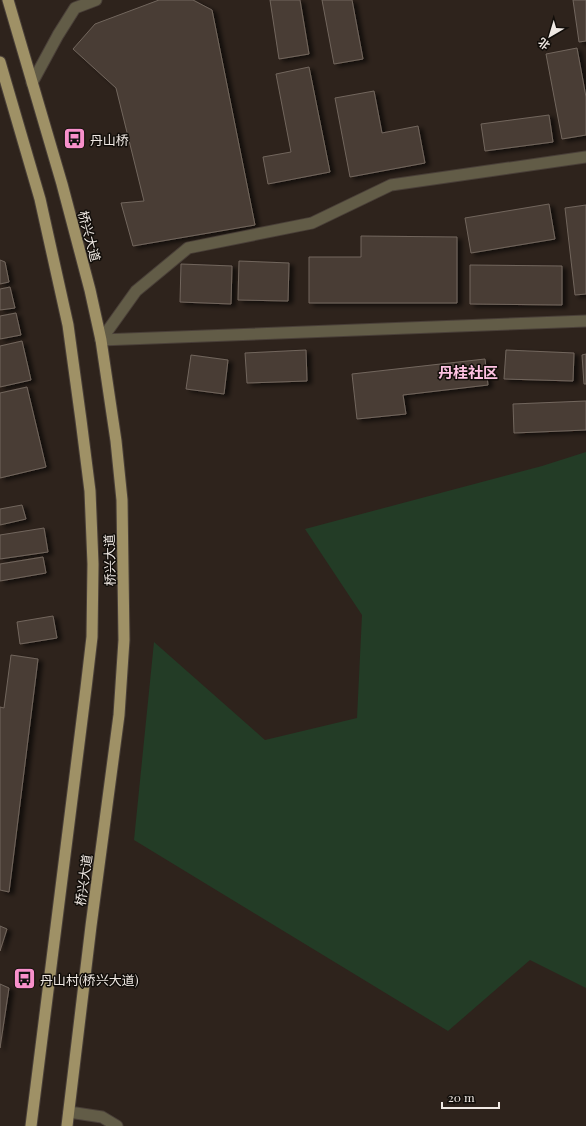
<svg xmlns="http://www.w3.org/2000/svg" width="586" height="1126" font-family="'Playfair Display','Noto Sans SC',serif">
<defs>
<filter id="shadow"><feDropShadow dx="4.5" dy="2.5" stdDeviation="2" flood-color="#0009"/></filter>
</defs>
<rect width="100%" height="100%" fill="#2e231c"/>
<!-- green -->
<path fill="#233c26" d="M 586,452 L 586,988 L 530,960 L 448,1031 L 134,840 L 154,642 L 265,740 L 357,718 L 362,615 L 305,529 L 542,466 Z"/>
<!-- building -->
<path fill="#483d35" stroke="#72665d" filter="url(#shadow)" d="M 159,0 L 193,0 L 212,10 L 255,225 L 133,246 L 121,203 L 144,201 L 116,88 L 73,49 L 95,24 Z
M 270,0 L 300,0 L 309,54 L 279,59 Z
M 322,0 L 352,0 L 363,59 L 334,64 Z
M 573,0 L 586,0 L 586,41 L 579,42 Z
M 577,48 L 586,97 L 586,135 L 562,139 L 546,54 Z
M 309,67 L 330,172 L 268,184 L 263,157 L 291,152 L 276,74 Z
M 374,91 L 382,133 L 418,126 L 425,163 L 350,177 L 335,98 Z
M 549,115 L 553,142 L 485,151 L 481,124 Z
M 549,204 L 555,239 L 471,253 L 465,218 Z
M 586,205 L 586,294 L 575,295 L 565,208 Z
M 361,236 L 457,237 L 457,303 L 309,303 L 309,257 L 361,257 Z
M 0,260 L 5,262 L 9,282 L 0,284 Z
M 239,261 L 289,263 L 288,301 L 238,300 Z
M 181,264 L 232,266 L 231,304 L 180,302 Z
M 470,265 L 562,266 L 562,305 L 470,304 Z
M 10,287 L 15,308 L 0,310 L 0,289 Z
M 16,313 L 21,335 L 0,339 L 0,316 Z
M 22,341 L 31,380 L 0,387 L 0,346 Z
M 306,350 L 307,381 L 247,383 L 245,353 Z
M 506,350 L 574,353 L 573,381 L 504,379 Z
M 586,354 L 586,384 L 584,384 L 582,355 Z
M 191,355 L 228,360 L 224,394 L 186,389 Z
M 485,359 L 488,385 L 403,395 L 406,414 L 357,419 L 352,374 Z
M 27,387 L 46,467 L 0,478 L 0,393 Z
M 586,401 L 586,430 L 514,433 L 513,404 Z
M 22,505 L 26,519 L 0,525 L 0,509 Z
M 44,528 L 48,552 L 0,559 L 0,535 Z
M 43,557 L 46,573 L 0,581 L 0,564 Z
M 53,616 L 57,638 L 20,644 L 17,622 Z
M 11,655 L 38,659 L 9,892 L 0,890 L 0,707 L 4,708 Z
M 0,926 L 7,929 L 0,951 Z
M 0,984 L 9,988 L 0,1048 Z"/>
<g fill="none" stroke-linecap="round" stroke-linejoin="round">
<defs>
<path id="minor" d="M 32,83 L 58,35 L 75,8 L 96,0
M 101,340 L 136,291 L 188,248 L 312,223 L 391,185 L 586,157
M 69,1112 L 102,1117 L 117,1126"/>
<path id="tertiary" d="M 101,340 L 586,321"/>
<path id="primary" d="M 8,0 L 62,184 L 90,290 L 101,340 L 116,441 L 122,500 L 124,640 L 119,715 L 91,926 L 67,1126
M 0,62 L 40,199 L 68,325 L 81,420 L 90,491 L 93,564 L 92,637 L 86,688 L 31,1126"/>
</defs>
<!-- minor casing -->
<use href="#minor" stroke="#493f38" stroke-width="13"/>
<!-- tertiary casing -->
<use href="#tertiary" stroke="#493f38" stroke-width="13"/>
<!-- primary casing -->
<use href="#primary" stroke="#493f38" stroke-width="13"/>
<!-- minor -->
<use href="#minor" stroke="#625c47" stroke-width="11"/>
<!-- tertiary -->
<use href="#tertiary" stroke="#625c47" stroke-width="11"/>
<!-- primary -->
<use href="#primary" stroke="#9f9166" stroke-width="11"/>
</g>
<!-- icons -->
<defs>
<symbol id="bus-square" viewBox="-11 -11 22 22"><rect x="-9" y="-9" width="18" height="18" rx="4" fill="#f890cb" stroke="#120e0a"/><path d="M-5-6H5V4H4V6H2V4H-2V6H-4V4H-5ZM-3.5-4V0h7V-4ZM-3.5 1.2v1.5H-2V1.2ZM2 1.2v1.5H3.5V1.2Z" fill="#111"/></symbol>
</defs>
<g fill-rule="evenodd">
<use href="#bus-square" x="62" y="126" width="25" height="25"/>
<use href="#bus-square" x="12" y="966" width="25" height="25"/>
</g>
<g text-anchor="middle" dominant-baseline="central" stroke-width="3" stroke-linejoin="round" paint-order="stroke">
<!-- poi labels -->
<g font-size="13" fill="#f0e9e4" stroke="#120e0a" text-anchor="start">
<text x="90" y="139">丹山桥</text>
<text x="40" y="979">丹山村(桥兴大道)</text>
</g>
<!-- street labels -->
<g font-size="13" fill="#f0e9e4" stroke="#120e0a">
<text transform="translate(90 236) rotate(75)">桥兴大道</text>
<text transform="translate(109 560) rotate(-91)">桥兴大道</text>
<text transform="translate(83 880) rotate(-82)">桥兴大道</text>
</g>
<!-- quarter labels -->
<g font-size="15" font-weight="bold" fill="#fec2e2" stroke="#120e0a">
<text x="468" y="372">丹桂社区</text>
</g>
</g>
<!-- north arrow -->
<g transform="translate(550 36) rotate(218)" stroke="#120e0a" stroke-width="3" paint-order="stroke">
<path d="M0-3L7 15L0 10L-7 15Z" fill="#f0e9e4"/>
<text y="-6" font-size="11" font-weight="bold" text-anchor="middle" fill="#f0e9e4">北</text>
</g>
<!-- scale -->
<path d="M442 1102v6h57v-6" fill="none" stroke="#f0e9e4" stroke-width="2"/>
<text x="448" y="1102" font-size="12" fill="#f0e9e4" stroke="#120e0a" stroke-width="3" paint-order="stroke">20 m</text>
</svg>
